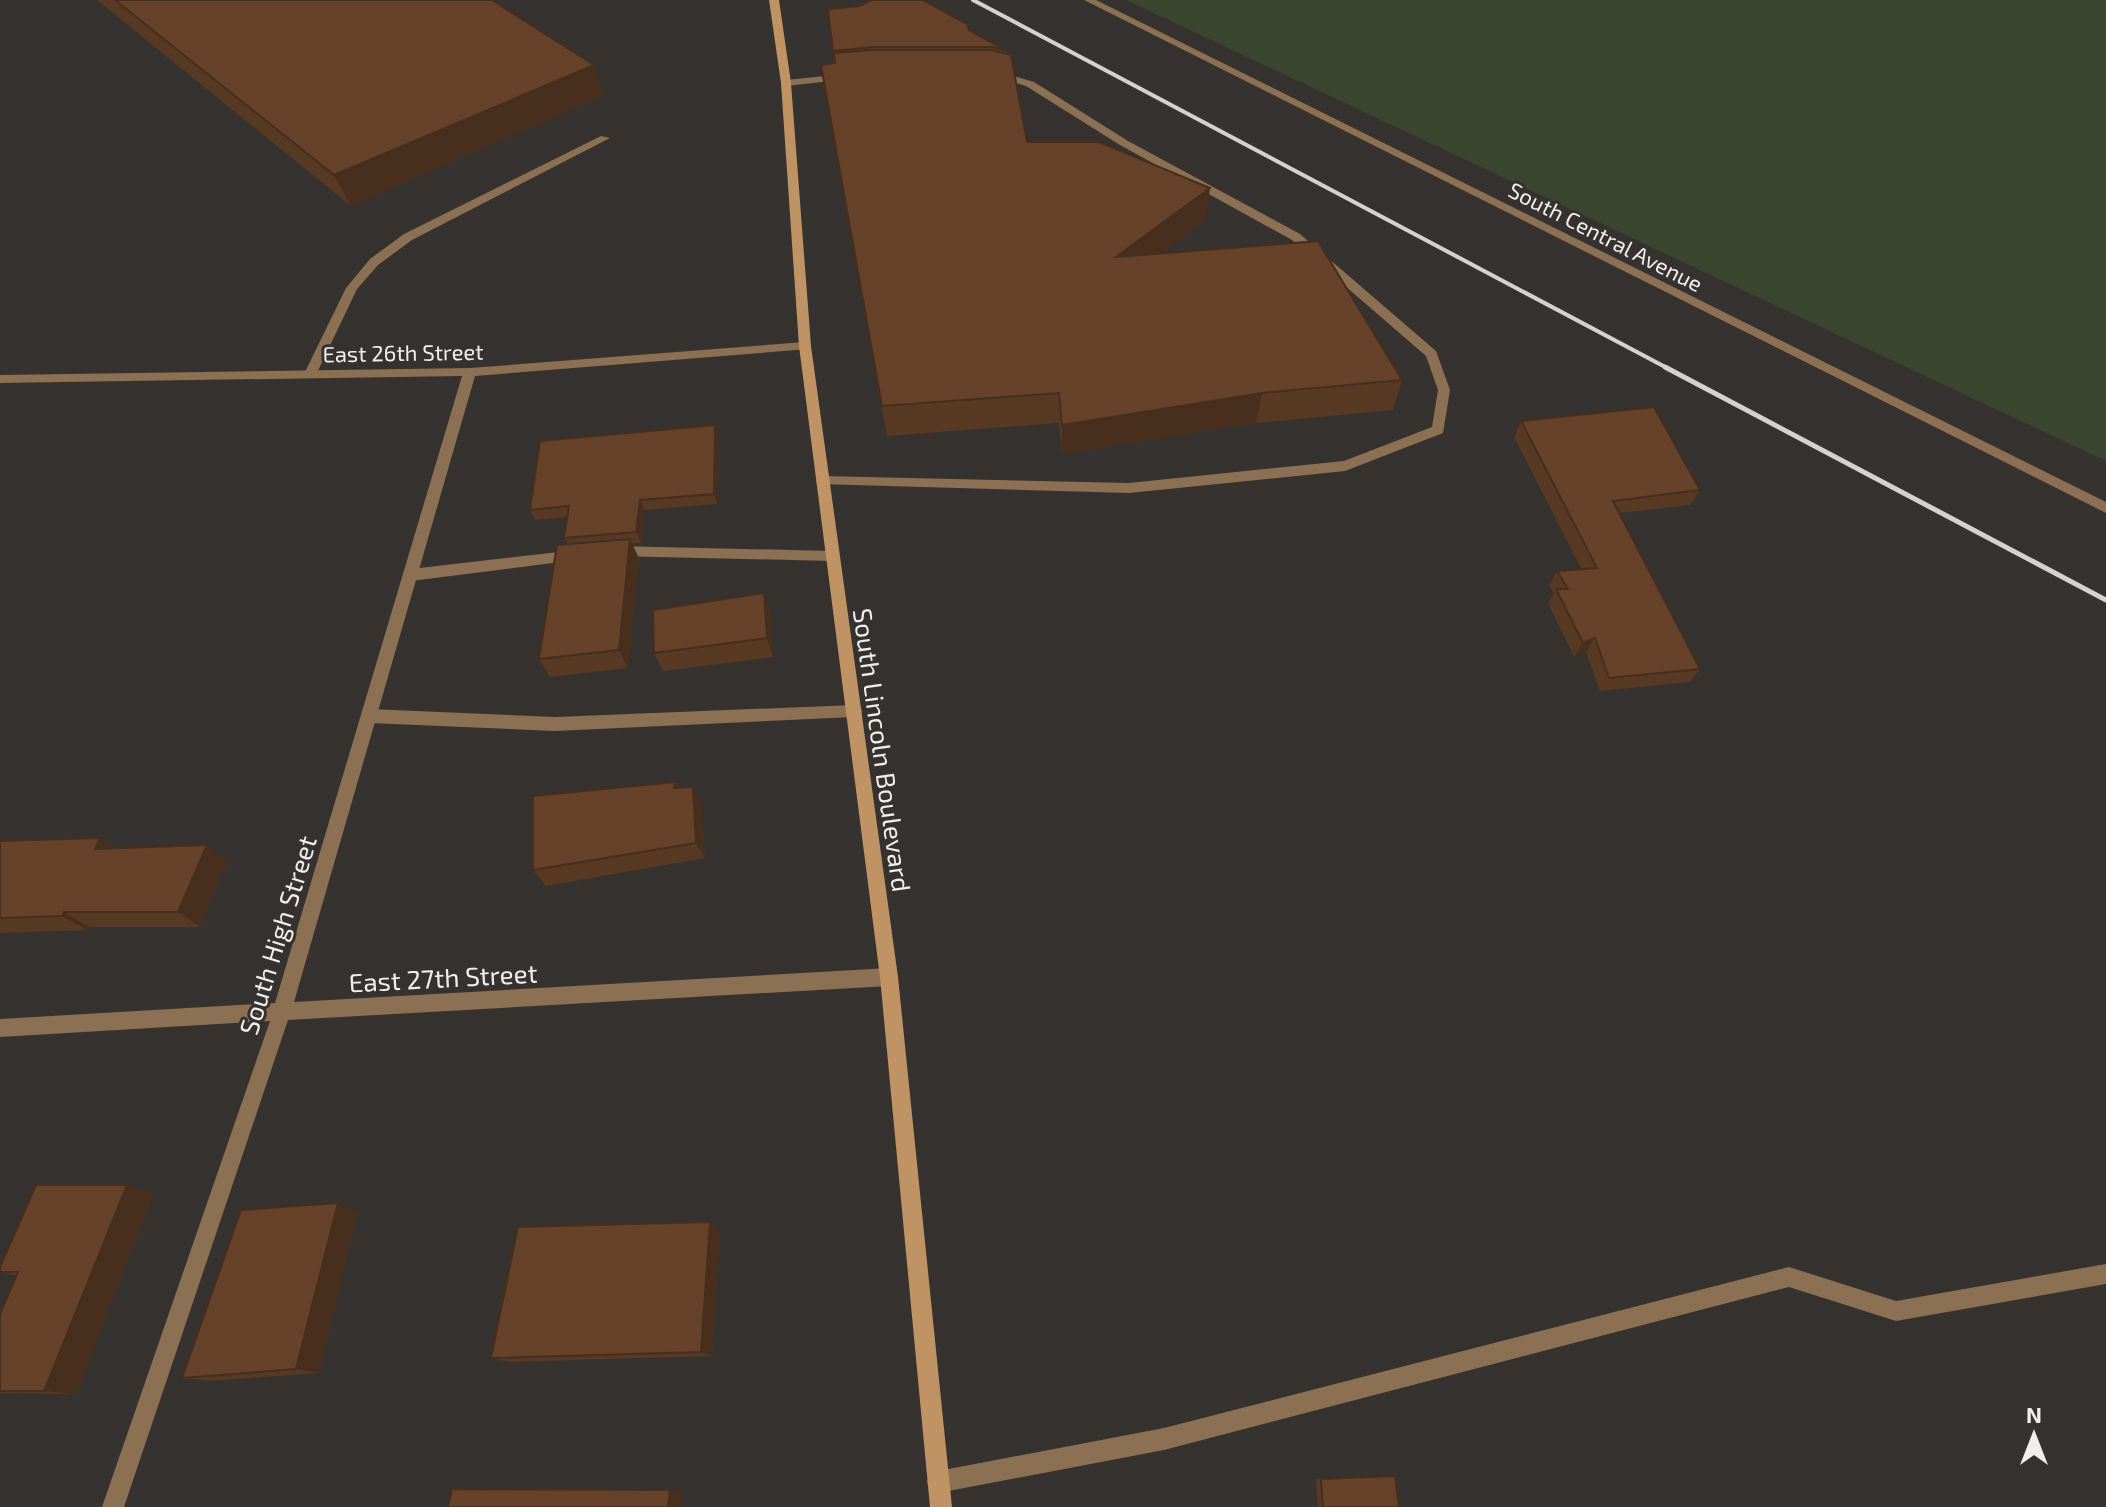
<svg xmlns="http://www.w3.org/2000/svg" width="2106" height="1507" font-family="'Exo 2',sans-serif">
<rect width="100%" height="100%" fill="#35322f"/>
<!-- green -->
<path fill="#3a462f" d="M 1126,0 L 2106,0 L 2106,461 Z"/>
<g fill="none" stroke-linecap="round" stroke-linejoin="round">
<!-- lane -->
<path fill="#8c7053" fill-rule="evenodd" d="M 996,71 L 1034,82 L 1128,141 L 1300,234 L 1436,351 L 1450,390 L 1443,433 L 1345,471 L 1129,493 L 818,484 L 816,481 L 818,478 L 823,476 L 1129,483 L 1344,461 L 1432,427 L 1438,390 L 1426,356 L 1292,240 L 1120,145 L 1026,86 L 992,76 L 992,72 Z
M 845,74 L 850,77 L 849,79 L 786,86 L 781,83 L 786,80 Z
M 601,136 L 610,138 L 412,240 L 378,265 L 357,289 L 315,377 L 305,377 L 304,374 L 346,288 L 370,259 L 404,234 Z
M 615,546 L 833,551 L 840,556 L 833,561 L 615,556 L 608,551 Z
M 576,550 L 583,555 L 576,560 L 411,581 L 404,575 L 411,569 Z
M 854,705 L 860,706 L 862,711 L 860,716 L 854,717 L 555,731 L 369,723 L 363,721 L 361,716 L 363,711 L 369,709 L 555,717 Z
M 2106,1264 L 2106,1284 L 1896,1321 L 1789,1287 L 1164,1450 L 938,1493 L 930,1490 L 927,1482 L 930,1474 L 938,1471 L 1164,1428 L 1789,1267 L 1896,1301 Z"/>
<!-- street -->
<path fill="#8c7053" fill-rule="evenodd" d="M 1084,0 L 1096,0 L 2106,502 L 2106,513 Z
M 805,342 L 809,343 L 809,349 L 475,376 L 294,1002 L 889,968 L 895,971 L 898,977 L 895,983 L 889,986 L 288,1020 L 124,1507 L 102,1507 L 270,1021 L 0,1037 L 0,1019 L 275,1003 L 462,376 L 0,383 L 0,375 L 470,368 Z"/>
<!-- secondary -->
<path fill="#bf9363" fill-rule="evenodd" d="M 769,0 L 779,0 L 791,83 L 811,346 L 898,977 L 952,1507 L 930,1507 L 880,977 L 799,346 L 781,83 Z"/>
<!-- rail-far1 -->
<path stroke="#d4d2d0" stroke-width="4" d="M 973,0 L 1669,369"/>
<!-- rail -->
<path stroke="#d4d2d0" stroke-width="5" d="M 1665,367 L 2106,600"/>
</g>
<!-- wall -->
<path fill="#583924" d="M 97,0 L 492,0 L 604,95 L 351,206 Z
M 828,9 L 969,30 L 1007,51 L 1027,142 L 1206,219 L 1160,254 L 1402,380 L 1393,410 L 1256,423 L 1062,454 L 1059,423 L 887,436 L 821,65 L 835,63 Z
M 1521,421 L 1700,490 L 1690,505 L 1620,513 L 1700,669 L 1690,682 L 1600,691 L 1586,652 L 1574,657 L 1548,603 L 1554,593 L 1549,586 L 1557,571 L 1582,570 L 1514,437 Z
M 715,425 L 718,435 L 717,504 L 644,510 L 641,543 L 632,543 L 639,559 L 628,668 L 550,677 L 539,659 L 568,544 L 564,538 L 568,517 L 535,520 L 530,510 Z
M 764,593 L 770,612 L 773,657 L 663,671 L 654,653 Z
M 675,782 L 677,788 L 701,803 L 705,858 L 546,886 L 533,870 Z
M 100,838 L 116,849 L 228,861 L 200,927 L 89,927 L 87,930 L 0,933 L 0,841 Z
M 127,1185 L 154,1193 L 76,1394 L 0,1393 L 0,1314 L 17,1276 L 0,1272 Z
M 358,1211 L 319,1373 L 209,1381 L 182,1378 Z
M 720,1229 L 712,1356 L 509,1362 L 491,1358 Z
M 1395,1476 L 1399,1507 L 1318,1507 L 1316,1479 Z"/>
<!-- shaded-wall -->
<path fill="#472e1d" d="M 594,65 L 604,95 L 351,206 L 334,175 Z
M 1210,188 L 1206,219 L 1115,288 L 1116,257 Z
M 1262,393 L 1256,423 L 1062,454 L 1062,425 Z
M 715,425 L 718,435 L 717,504 L 714,494 Z
M 640,500 L 644,510 L 641,543 L 636,532 Z
M 630,539 L 639,559 L 628,668 L 619,650 Z
M 764,593 L 770,612 L 773,657 L 767,638 Z
M 1595,638 L 1586,652 L 1574,657 L 1583,643 Z
M 693,787 L 701,803 L 705,858 L 696,843 Z
M 100,838 L 124,854 L 95,849 Z
M 207,845 L 228,861 L 200,927 L 178,912 Z
M 64,912 L 89,927 L 87,930 L 62,916 Z
M 127,1185 L 154,1193 L 76,1394 L 44,1391 Z
M 338,1203 L 358,1211 L 319,1373 L 296,1369 Z
M 710,1222 L 720,1229 L 712,1356 L 701,1352 Z
M 670,1490 L 683,1490 L 681,1507 L 668,1507 Z"/>
<!-- building -->
<path fill="#66422a" stroke="#472e1d" stroke-width="2" d="M 115,0 L 492,0 L 594,65 L 334,175 Z
M 872,0 L 923,0 L 967,24 L 969,30 L 1007,51 L 993,47 L 872,47 L 833,51 L 828,9 L 859,6 Z
M 871,50 L 992,50 L 1011,55 L 1027,142 L 1099,142 L 1210,188 L 1116,257 L 1318,241 L 1402,380 L 1262,393 L 1062,425 L 1059,393 L 882,406 L 821,65 L 835,63 L 834,53 Z
M 1654,407 L 1700,490 L 1613,501 L 1700,669 L 1609,678 L 1595,638 L 1583,643 L 1556,589 L 1568,589 L 1557,571 L 1597,568 L 1521,421 Z
M 715,425 L 714,494 L 640,500 L 636,532 L 564,538 L 569,506 L 530,510 L 540,441 Z
M 630,539 L 619,650 L 539,659 L 557,545 Z
M 764,593 L 767,638 L 654,653 L 653,610 Z
M 675,782 L 674,788 L 693,787 L 696,843 L 533,870 L 533,796 Z
M 100,838 L 95,849 L 207,845 L 178,912 L 64,912 L 62,916 L 0,918 L 0,841 Z
M 36,1185 L 127,1185 L 44,1391 L 0,1391 L 0,1314 L 18,1272 L 0,1272 L 0,1267 Z
M 338,1203 L 296,1369 L 182,1378 L 241,1210 Z
M 710,1222 L 701,1352 L 491,1358 L 518,1227 Z
M 1395,1476 L 1399,1507 L 1323,1507 L 1321,1479 Z
M 452,1489 L 670,1490 L 668,1507 L 448,1507 Z"/>
<g text-anchor="middle" dominant-baseline="central" stroke-width="6" stroke-linejoin="round" paint-order="stroke">
<!-- far-street labels -->
<g font-size="22" fill="#f0eeec" stroke="#35322f">
<text transform="translate(1606 236) rotate(27)">South Central Avenue</text>
<text transform="translate(403 352) rotate(-1)">East 26th Street</text>
</g>
<!-- street labels -->
<g font-size="26" fill="#f0eeec" stroke="#35322f">
<text transform="translate(883 750) rotate(82)">South Lincoln Boulevard</text>
<text transform="translate(277 935) rotate(-73)">South High Street</text>
<text transform="translate(443 977) rotate(-3)">East 27th Street</text>
</g>
</g>
<!-- north arrow -->
<g transform="translate(2034 1435)" stroke="#35322f" stroke-width="6" paint-order="stroke">
<path d="M0-6L14 30L0 20L-14 30Z" fill="#f0eeec"/>
<text y="-12" font-size="22" font-weight="bold" text-anchor="middle" fill="#f0eeec">N</text>
</g>
</svg>
